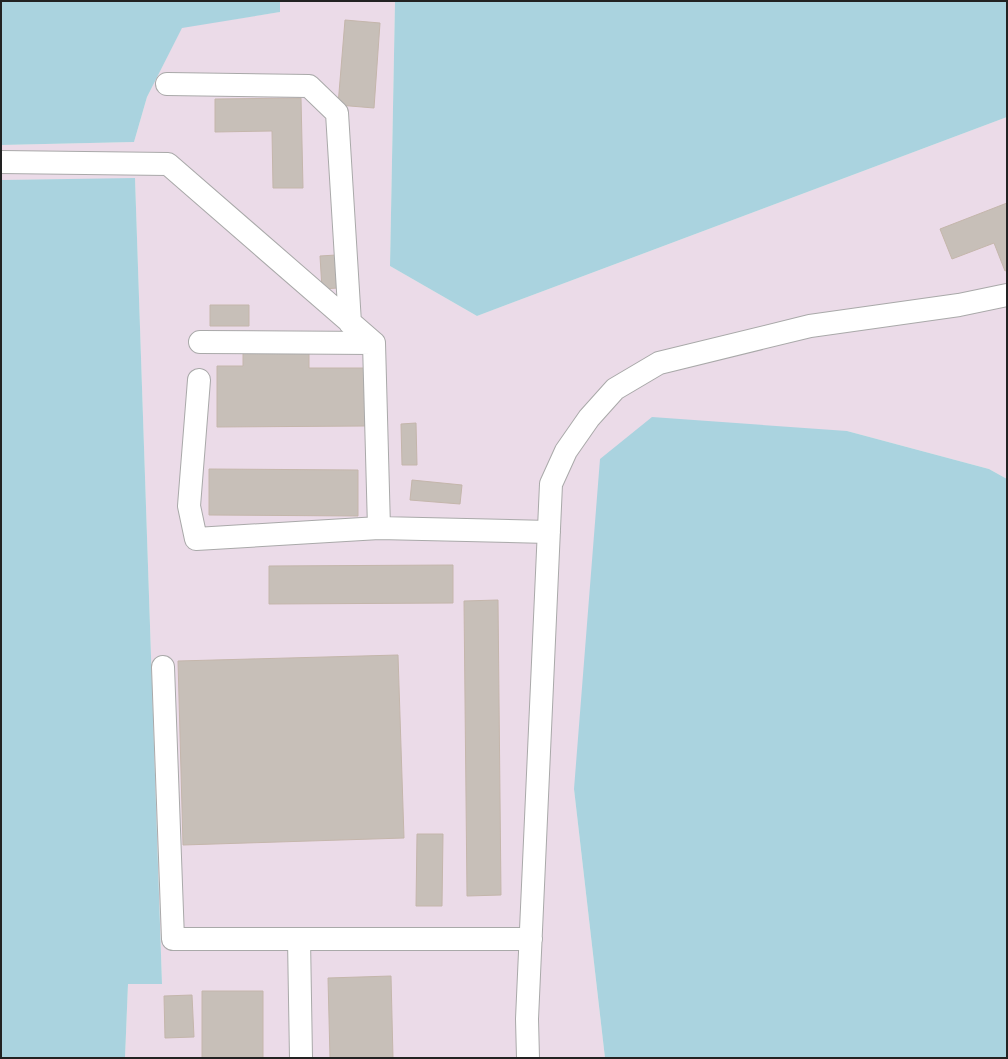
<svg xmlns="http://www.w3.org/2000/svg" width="1008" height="1059" font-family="Inter,sans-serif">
<rect width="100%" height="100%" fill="#f2efe9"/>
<!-- industrial -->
<path fill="#ebdbe8" d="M 280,1 L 395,1 L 390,266 L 477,316 L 1007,117 L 1007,479 L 989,469 L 847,431 L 574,789 L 605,1058 L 125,1058 L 128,984 L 162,983 L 135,179 L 1,180 L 1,145 L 134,142 L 147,97 L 182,27 L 280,12 Z"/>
<!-- water -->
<path fill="#aad3df" d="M 1,1 L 280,1 L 280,12 L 182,28 L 147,97 L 134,142 L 1,145 Z
M 395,1 L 1007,1 L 1007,117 L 477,316 L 390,266 Z
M 135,178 L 162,984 L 128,984 L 125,1058 L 1,1058 L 1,180 Z
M 652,417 L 847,431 L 989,469 L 1007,479 L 1007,1058 L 605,1058 L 574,789 L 600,459 Z"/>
<!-- building -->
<path fill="#c7bfb8" stroke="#c4b6ab" d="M 345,20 L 380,23 L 374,108 L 338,105 Z
M 301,98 L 303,188 L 273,188 L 272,131 L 215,132 L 215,99 Z
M 1007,203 L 1007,270 L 1005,271 L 994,243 L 952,259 L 940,229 Z
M 336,255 L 338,288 L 322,289 L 320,256 Z
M 210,305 L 249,305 L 249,326 L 210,326 Z
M 243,344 L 309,344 L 309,368 L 365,368 L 365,426 L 217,427 L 217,366 L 243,366 Z
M 416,423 L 417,465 L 402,465 L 401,424 Z
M 209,469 L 358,470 L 358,516 L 209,515 Z
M 412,480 L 462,485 L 460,504 L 410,500 Z
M 453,565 L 453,603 L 269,604 L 269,566 Z
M 498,600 L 501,895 L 467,896 L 464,601 Z
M 398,655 L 404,838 L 183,845 L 178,661 Z
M 417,834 L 443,834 L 442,906 L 416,906 Z
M 391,976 L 393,1058 L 330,1058 L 328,978 Z
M 202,991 L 263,991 L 263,1058 L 202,1058 Z
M 192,995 L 194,1037 L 165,1038 L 164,996 Z"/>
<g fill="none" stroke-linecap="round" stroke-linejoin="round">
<defs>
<path id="minor" d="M 167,84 L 309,86 L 337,113 L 350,323
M 1,162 L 168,164 L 374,343 L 379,528 L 549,532
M 200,342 L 374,343
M 199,380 L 189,506 L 196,539 L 379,528
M 163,667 L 173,939 L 531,939
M 299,939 L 301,1058
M 528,1058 L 527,1019 L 551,484 L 566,451 L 589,418 L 615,389 L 659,363 L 810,326 L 959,305 L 1007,295"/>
</defs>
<!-- minor casing -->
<use href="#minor" stroke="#a9a9a9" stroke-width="24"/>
<!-- minor -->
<use href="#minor" stroke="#fff" stroke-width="22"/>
</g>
<!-- border -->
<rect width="1008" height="1059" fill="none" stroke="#222222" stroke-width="4"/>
</svg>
